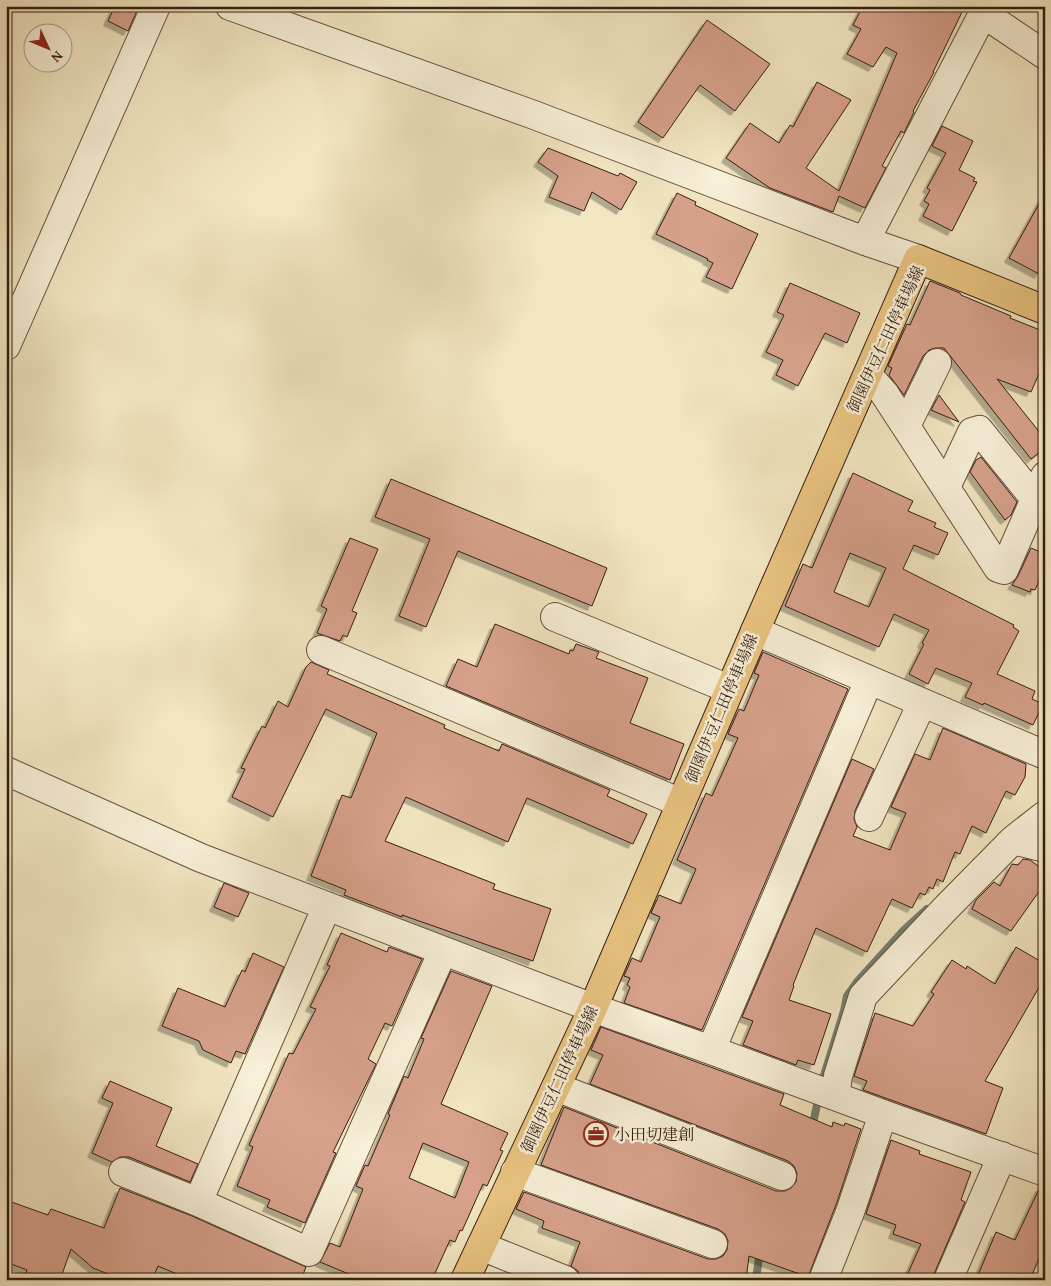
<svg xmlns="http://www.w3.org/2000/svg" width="1051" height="1286" font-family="'Gentium Book Plus','Noto Serif JP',serif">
<defs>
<filter id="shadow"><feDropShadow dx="-4.5" dy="4.5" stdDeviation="0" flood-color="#0004"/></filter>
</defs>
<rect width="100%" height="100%" fill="#f2e6c1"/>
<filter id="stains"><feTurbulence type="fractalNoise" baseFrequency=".004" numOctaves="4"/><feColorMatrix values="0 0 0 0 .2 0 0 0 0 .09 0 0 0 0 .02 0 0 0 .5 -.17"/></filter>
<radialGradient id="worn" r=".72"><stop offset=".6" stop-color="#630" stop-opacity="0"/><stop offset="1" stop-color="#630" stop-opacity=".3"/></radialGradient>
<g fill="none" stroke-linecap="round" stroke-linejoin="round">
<!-- stream -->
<path stroke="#727f71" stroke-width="8" d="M 812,1128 L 822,1082 L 844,1011 L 847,996 L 857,982 L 904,930 L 927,909
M 756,1280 L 760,1250"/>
</g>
<!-- building -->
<path fill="#d7a18b" stroke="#351d11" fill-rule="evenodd" filter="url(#shadow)" d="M 115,6 L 139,6 L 128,31 L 108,21 Z
M 863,6 L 965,6 L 933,72 L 934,72 L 913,111 L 914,112 L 904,133 L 901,131 L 882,166 L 886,168 L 865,208 L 839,196 L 833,212 L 770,188 L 726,158 L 750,123 L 779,143 L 790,125 L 793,127 L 817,82 L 851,100 L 806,168 L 839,191 L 897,53 L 886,47 L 873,67 L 847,54 L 861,29 L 853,25 Z
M 707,20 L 770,64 L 735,111 L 700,85 L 663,138 L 638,122 Z
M 942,126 L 973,141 L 959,170 L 975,178 L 973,181 L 977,182 L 952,231 L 923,216 L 929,204 L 924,201 L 930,190 L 927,188 L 946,153 L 932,146 Z
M 548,148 L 618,176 L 620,173 L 637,182 L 621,210 L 592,192 L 584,211 L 549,197 L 558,176 L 538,162 Z
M 677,193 L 696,202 L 695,205 L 758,234 L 732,289 L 706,277 L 713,263 L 707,260 L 708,259 L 656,234 Z
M 1045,193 L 1045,264 L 1039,274 L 1009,258 Z
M 930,281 L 960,293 L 961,295 L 1011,316 L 1010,318 L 1045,332 L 1045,360 L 1031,392 L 997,379 L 1045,439 L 1045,448 L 1031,459 L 944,348 L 935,348 L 929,350 L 923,356 L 904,395 L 889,375 L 892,368 L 888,366 L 907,324 L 910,325 Z
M 790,283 L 860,313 L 847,343 L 825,333 L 798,386 L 776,375 L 783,360 L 766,352 L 784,315 L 777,312 Z
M 939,395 L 959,422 L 931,410 Z
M 981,457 L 1017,502 L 1011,515 L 1005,520 L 970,472 L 976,460 Z
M 853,473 L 913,501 L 908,511 L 936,523 L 934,527 L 948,533 L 938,555 L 914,545 L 903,569 L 1014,625 L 1013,627 L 1019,631 L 997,674 L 1035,691 L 1032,699 L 1043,704 L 1033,725 L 984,703 L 983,705 L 965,697 L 972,683 L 936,668 L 928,684 L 909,674 L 924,644 L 922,643 L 929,630 L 894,614 L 879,647 L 785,606 L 803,564 L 812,568 ZM 850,553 L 886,568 L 869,607 L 834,592 Z
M 391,479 L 607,568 L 592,606 L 458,551 L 426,627 L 399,616 L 430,539 L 375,517 Z
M 350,538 L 378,549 L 352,611 L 357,613 L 347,637 L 343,635 L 340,641 L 317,633 L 327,609 L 321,606 Z
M 1031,548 L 1045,554 L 1045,567 L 1035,590 L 1031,589 L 1030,592 L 1012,585 L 1018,576 Z
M 495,624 L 569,654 L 570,650 L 573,651 L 576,644 L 599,652 L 596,658 L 648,678 L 630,723 L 684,744 L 670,780 L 446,686 L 458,659 L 477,667 Z
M 763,652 L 848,689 L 702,1030 L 624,1003 L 630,987 L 627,985 L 630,978 L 624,976 L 632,958 L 641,962 L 660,917 L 651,913 L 659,895 L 681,904 L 696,869 L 677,860 L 706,793 L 712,796 L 738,738 L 728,734 L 739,709 L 744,711 L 759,675 L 754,673 Z
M 311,662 L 329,670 L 327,674 L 445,725 L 444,728 L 499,751 L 502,744 L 610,790 L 607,796 L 647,814 L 633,844 L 527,798 L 508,842 L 406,797 L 385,841 L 495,884 L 493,889 L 551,909 L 533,961 L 402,915 L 402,917 L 344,895 L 346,890 L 311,876 L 342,795 L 351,798 L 377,733 L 326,709 L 273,817 L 232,797 L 245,769 L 241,768 L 262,726 L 265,728 L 278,701 L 288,707 L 306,667 Z
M 943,728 L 1026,764 L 1025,777 L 1015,795 L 1006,791 L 986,833 L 972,826 L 960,854 L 955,852 L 943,882 L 937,879 L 933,889 L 929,887 L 925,895 L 920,893 L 912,908 L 892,899 L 867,952 L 816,928 L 793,985 L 794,986 L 789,1000 L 831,1014 L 814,1065 L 798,1060 L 796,1065 L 743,1045 L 753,1021 L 742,1017 L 852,759 L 874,769 L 855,811 L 854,819 L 857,827 L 853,836 L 890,850 L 906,813 L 891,807 L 915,754 L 930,760 Z
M 1023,859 L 1030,860 L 1045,871 L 1045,883 L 1011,931 L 972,909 L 976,900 L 994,882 L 1000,886 L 1012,864 L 1018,865 Z
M 224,883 L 249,893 L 238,917 L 214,907 Z
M 341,933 L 387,952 L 389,947 L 422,959 L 392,1026 L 385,1023 L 368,1059 L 376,1064 L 333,1152 L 336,1153 L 305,1223 L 267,1207 L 270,1200 L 237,1186 L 253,1147 L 249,1145 L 289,1053 L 293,1054 L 316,1009 L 310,1007 L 330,966 L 327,965 Z
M 1016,947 L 1045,964 L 1045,977 L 985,1081 L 1003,1088 L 986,1134 L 863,1090 L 867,1081 L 854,1076 L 875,1013 L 913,1026 L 934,994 L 931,992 L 952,960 L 966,969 L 967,966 L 995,984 Z
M 253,953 L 284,967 L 245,1054 L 236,1051 L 231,1063 L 203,1050 L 199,1041 L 162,1026 L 178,988 L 225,1007 L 242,970 L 245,972 Z
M 451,971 L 492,986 L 441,1104 L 508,1133 L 500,1150 L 503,1151 L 487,1186 L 483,1184 L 462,1231 L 460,1230 L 455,1242 L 450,1240 L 432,1280 L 363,1280 L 320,1262 L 330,1243 L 340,1247 L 363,1189 L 356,1186 L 365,1165 L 368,1166 L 390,1115 L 388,1114 L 404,1076 L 408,1078 L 424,1039 L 421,1038 ZM 423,1143 L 469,1162 L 455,1198 L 409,1178 Z
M 601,1027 L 784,1094 L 780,1105 L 832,1127 L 833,1122 L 844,1126 L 845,1123 L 861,1129 L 837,1202 L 808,1277 L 749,1256 L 746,1280 L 580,1280 L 578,1271 L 571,1266 L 580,1242 L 542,1228 L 544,1221 L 516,1209 L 524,1192 L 708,1259 L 716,1259 L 723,1256 L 727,1250 L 728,1241 L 725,1234 L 718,1229 L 541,1165 L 564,1107 L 776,1191 L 785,1191 L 791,1188 L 796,1182 L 797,1173 L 794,1166 L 788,1161 L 590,1084 L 603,1055 L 591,1050 Z
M 110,1081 L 172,1108 L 156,1146 L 198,1164 L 190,1182 L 129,1157 L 120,1157 L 112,1162 L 92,1153 L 113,1103 L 102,1098 Z
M 891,1140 L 920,1151 L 919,1154 L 971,1172 L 961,1200 L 965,1202 L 934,1274 L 933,1280 L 905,1280 L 921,1244 L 893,1234 L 896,1225 L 866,1214 Z
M 1040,1187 L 1045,1187 L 1045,1244 L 1030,1280 L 976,1280 L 996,1232 L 1015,1240 Z
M 120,1188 L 192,1216 L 306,1267 L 301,1280 L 191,1280 L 158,1266 L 152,1280 L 123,1280 L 93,1268 L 71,1249 L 60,1280 L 23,1280 L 27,1270 L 6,1262 L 6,1200 L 48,1215 L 51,1209 L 104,1228 Z"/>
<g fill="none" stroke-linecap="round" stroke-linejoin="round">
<defs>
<path id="minor" d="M 230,6 L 534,115 L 865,241 L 918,259
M 984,14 L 1045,55
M 865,241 L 987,6
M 6,346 L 156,6
M 866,378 L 875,383 L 884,393 L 998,568 L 1004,570 L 1045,476
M 906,426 L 937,363
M 946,487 L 972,432 L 979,430 L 1035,499
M 555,617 L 729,689
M 755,631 L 1045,755
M 321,650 L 681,803
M 6,771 L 201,858 L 593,1008 L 711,1050 L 883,1114 L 1045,1172
M 869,817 L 922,703
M 1013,840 L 1045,848
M 711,1050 L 869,680
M 556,1087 L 782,1176
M 835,1096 L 838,1076 L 863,996 L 945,909 L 1013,840 L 1045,815
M 123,1172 L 198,1202 L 309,1252 L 443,951
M 515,1172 L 713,1244
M 198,1202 L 327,906
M 481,1246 L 565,1280
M 823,1280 L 850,1212 L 883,1114
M 948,1280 L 1002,1156"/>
<path id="major" d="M 465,1280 L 593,1008 L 755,631 L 918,259 L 1045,310"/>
</defs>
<!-- minor casing -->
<use href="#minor" stroke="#644f3d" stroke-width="30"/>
<!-- major casing -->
<use href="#major" stroke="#351d11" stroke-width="30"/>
<!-- minor -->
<use href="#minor" stroke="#f7efd7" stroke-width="28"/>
<!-- major -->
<use href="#major" stroke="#e9c380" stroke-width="28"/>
</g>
<!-- icons -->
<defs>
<symbol id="office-ring" viewBox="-11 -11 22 22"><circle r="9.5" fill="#f7efd7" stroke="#8f2418" stroke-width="1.5"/><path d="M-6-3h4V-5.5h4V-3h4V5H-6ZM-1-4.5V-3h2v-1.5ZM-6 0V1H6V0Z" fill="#8f2418"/></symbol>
</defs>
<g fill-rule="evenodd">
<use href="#office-ring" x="582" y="1120" width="28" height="28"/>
</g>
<g text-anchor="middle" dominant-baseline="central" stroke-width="5" stroke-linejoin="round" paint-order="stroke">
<!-- street labels -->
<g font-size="16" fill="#351d11" stroke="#f7efd7">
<text transform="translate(885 339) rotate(-65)">御園伊豆仁田停車場線</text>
<text transform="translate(721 708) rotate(-67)">御園伊豆仁田停車場線</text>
<text transform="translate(559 1079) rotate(-65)">御園伊豆仁田停車場線</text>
</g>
<!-- poi labels -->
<g font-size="16" fill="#351d11" stroke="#f7efd7" text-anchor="start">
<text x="614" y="1134">小田切建創</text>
</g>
</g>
<!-- margin -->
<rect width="1051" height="1286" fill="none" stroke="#f2e6c1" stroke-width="25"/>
<rect x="8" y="8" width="1036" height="1271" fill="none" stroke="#351d11" stroke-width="2.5"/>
<rect x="12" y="12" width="1026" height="1261" fill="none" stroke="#351d11"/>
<!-- north arrow -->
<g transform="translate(48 48) rotate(134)"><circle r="24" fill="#f7efd7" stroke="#a99b88"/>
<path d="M0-4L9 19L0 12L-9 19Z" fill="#8f2418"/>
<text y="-8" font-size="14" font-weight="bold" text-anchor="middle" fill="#351d11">N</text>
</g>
<rect width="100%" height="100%" filter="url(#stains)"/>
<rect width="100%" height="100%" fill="url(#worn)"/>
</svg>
